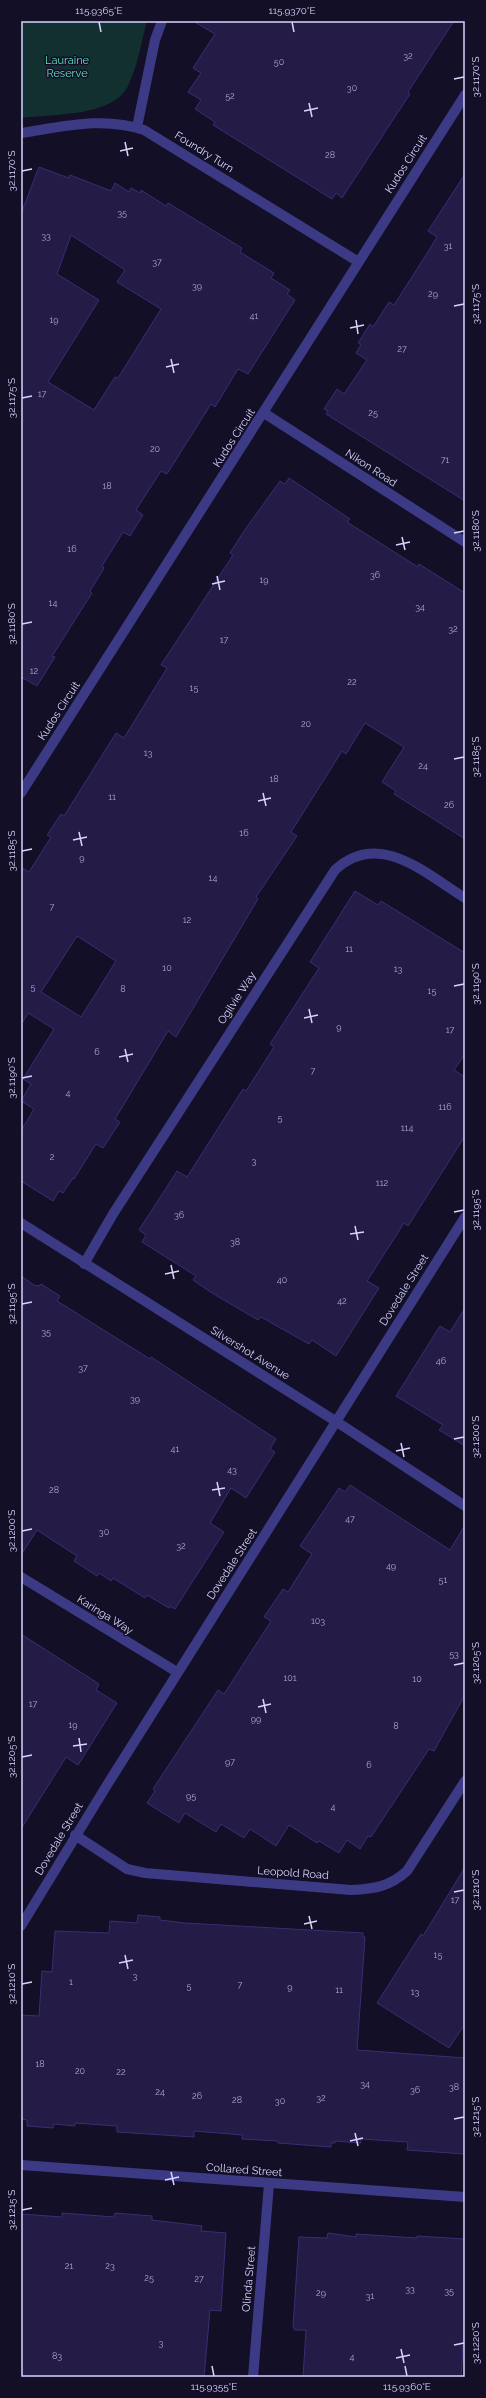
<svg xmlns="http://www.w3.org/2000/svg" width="486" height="2398" font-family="Raleway,sans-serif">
<rect width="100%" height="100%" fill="#130f26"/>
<!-- green -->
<path fill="#12302f" d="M 21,21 L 147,21 C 141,42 138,66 128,86 C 113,117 52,114 21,118 Z"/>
<!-- building -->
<path fill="#241b47" stroke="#3b2d73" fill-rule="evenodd" d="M 193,21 L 454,21 L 408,92 L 410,94 L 396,115 L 342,198 L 336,193 L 332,199 L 213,125 L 215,122 L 195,109 L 201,100 L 188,92 L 201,73 L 193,68 L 215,34 Z
M 39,167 L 69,178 L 70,175 L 111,191 L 115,183 L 129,192 L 131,188 L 140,193 L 141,190 L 166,206 L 168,203 L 242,248 L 240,252 L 274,273 L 271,278 L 290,290 L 287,294 L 295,300 L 248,374 L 238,369 L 215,407 L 211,404 L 167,474 L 161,471 L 136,510 L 143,515 L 130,536 L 123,532 L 102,566 L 104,568 L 90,591 L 92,593 L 52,656 L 55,657 L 37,686 L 21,677 L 21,214 ZM 71,235 L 125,270 L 117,282 L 161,309 L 118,378 L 115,377 L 94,410 L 48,382 L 99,300 L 57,274 Z
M 465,174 L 465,501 L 326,414 L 328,411 L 324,409 L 337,389 L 344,394 L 367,360 L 356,353 L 361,345 L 358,343 L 370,324 L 373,327 L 389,302 L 394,305 L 426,255 L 437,237 L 428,231 Z
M 289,478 L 350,519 L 347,522 L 418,567 L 419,564 L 465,593 L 465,839 L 394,794 L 396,791 L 382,782 L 404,747 L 365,723 L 346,754 L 342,751 L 291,832 L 297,836 L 256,897 L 258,899 L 176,1037 L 168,1031 L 115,1119 L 120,1122 L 103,1148 L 96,1144 L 74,1179 L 73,1178 L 63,1193 L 59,1191 L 53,1201 L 21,1181 L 21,1131 L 34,1109 L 21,1101 L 31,1084 L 23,1079 L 54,1029 L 28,1013 L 21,1025 L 21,867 L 29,872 L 51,837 L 47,835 L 61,814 L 64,816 L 116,733 L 124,738 L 167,668 L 161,665 L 233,555 L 230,553 L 244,531 L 280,481 L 285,484 ZM 77,936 L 116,961 L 81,1017 L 41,992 Z
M 355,891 L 378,905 L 381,901 L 465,953 L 465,1054 L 454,1070 L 465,1077 L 465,1136 L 408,1226 L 404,1223 L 367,1281 L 379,1288 L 336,1356 L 312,1340 L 309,1344 L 261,1317 L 258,1320 L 212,1293 L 193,1280 L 196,1276 L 142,1242 L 146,1235 L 139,1230 L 177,1171 L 187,1177 L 243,1089 L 246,1091 L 274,1047 L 270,1044 L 319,968 L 310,962 Z
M 21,1276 L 34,1285 L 39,1286 L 41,1284 L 60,1296 L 57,1301 L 150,1359 L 151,1357 L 276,1439 L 270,1449 L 275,1452 L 246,1498 L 231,1488 L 210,1523 L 224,1532 L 175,1609 L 170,1606 L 169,1608 L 147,1595 L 145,1598 L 113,1578 L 111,1581 L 99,1573 L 97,1576 L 74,1561 L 77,1556 L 37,1530 L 21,1555 Z
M 465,1308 L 465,1446 L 439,1430 L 443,1425 L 396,1396 L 440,1326 L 450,1332 Z
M 350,1485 L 450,1550 L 465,1525 L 465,1695 L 434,1751 L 429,1749 L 371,1837 L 368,1836 L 360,1849 L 347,1840 L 339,1853 L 319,1841 L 317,1843 L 289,1825 L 276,1846 L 250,1829 L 244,1838 L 221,1824 L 216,1832 L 185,1813 L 179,1823 L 147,1803 L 155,1791 L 153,1789 L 218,1690 L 224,1694 L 271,1621 L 264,1617 L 283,1589 L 288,1592 L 312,1554 L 300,1546 L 339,1488 L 345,1492 Z
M 21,1634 L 99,1684 L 96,1690 L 117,1703 L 78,1765 L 66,1757 L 21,1829 Z
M 465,1867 L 465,2024 L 449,2048 L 377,2003 L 421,1934 L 423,1936 Z
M 138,1915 L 160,1917 L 160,1920 L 185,1923 L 363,1933 L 363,1937 L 365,1937 L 357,2050 L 465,2058 L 465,2154 L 407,2150 L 408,2142 L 361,2139 L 361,2143 L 335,2141 L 335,2143 L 331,2143 L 331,2147 L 278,2143 L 278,2141 L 242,2139 L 243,2135 L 194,2131 L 194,2137 L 117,2132 L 117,2126 L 75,2123 L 75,2126 L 54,2124 L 53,2128 L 27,2126 L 27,2120 L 21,2119 L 21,2015 L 39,2016 L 42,1971 L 52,1972 L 55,1931 L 109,1933 L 110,1921 L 137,1923 Z
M 62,2213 L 114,2217 L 115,2213 L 152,2216 L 152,2220 L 202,2226 L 201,2231 L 226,2233 L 221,2311 L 210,2310 L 204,2377 L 21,2377 L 21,2214 L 62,2217 Z
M 328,2233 L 356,2237 L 356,2234 L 417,2238 L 417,2236 L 465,2239 L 465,2317 L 461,2377 L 303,2377 L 306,2330 L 295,2330 L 293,2327 L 299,2237 L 327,2238 Z"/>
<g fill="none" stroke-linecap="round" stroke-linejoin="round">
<!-- minor -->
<path stroke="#3d3a85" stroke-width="10" d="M 137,127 L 155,40 L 162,21
M 21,133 C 62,127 103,116 144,130 L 357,261
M 264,413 L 465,542
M 21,793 L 465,95
M 21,1223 L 337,1422 L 465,1506
M 84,1264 L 113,1214 L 335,870 C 379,829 426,874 465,898
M 21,1577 L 177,1672
M 75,1835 L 127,1869 L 145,1873 L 351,1890 C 374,1889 389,1887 407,1871 L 465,1781
M 21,1926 L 107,1785 L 465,1217
M 21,2165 L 465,2197
M 253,2377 L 269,2184"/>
</g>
<!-- ticks -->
<path fill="none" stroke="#d9d4ff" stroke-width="1.5" d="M 99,22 L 101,32M 292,22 L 294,32M 454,79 L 464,77M 309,103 L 312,117M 304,111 L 318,108M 125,142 L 128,156M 120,151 L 133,148M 22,171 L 32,169M 454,306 L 464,304M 356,320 L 358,334M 350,328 L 364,325M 171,359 L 174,373M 166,367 L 179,364M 22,398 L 32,396M 454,533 L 464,531M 402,537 L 405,550M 396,545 L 410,542M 217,576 L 220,590M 212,584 L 225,581M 22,624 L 32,622M 454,759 L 464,757M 263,793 L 266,806M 258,801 L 271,798M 79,832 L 82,846M 73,840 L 87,837M 22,851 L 32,849M 454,986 L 464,984M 309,1009 L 312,1023M 304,1018 L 318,1015M 125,1049 L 128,1062M 119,1057 L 133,1054M 22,1078 L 32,1076M 454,1212 L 464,1210M 355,1226 L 358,1240M 350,1234 L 364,1232M 171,1265 L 174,1279M 165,1274 L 179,1271M 22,1304 L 32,1302M 454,1439 L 464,1437M 401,1443 L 404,1457M 396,1451 L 410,1448M 217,1482 L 220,1496M 212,1490 L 225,1488M 22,1531 L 32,1529M 454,1665 L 464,1663M 263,1699 L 266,1713M 258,1707 L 271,1704M 79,1738 L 81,1752M 73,1746 L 87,1744M 22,1757 L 32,1755M 454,1892 L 464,1890M 309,1916 L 312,1929M 304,1924 L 317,1921M 125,1955 L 128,1969M 119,1963 L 133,1960M 22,1984 L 32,1982M 454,2119 L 464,2117M 355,2133 L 358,2146M 350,2141 L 363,2138M 171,2172 L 174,2185M 165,2180 L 179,2177M 22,2210 L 32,2208M 454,2345 L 464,2343M 401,2349 L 404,2363M 396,2358 L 410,2355M 212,2366 L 214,2376M 405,2366 L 407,2376"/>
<g text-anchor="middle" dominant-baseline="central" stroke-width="3" stroke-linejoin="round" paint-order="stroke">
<!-- number labels -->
<g font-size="9" fill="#aca6d1">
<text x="408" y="56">32</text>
<text x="279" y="62">50</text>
<text x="352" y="88">30</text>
<text x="230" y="96">52</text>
<text x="330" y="155">28</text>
<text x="122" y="213">35</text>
<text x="46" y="236">33</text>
<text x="448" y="246">31</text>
<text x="157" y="262">37</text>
<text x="197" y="286">39</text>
<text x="433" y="294">29</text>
<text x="254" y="316">41</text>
<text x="54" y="320">19</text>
<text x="402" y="349">27</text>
<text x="42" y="394">17</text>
<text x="373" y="413">25</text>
<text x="155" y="449">20</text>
<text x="445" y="460">71</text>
<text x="107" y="486">18</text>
<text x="72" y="549">16</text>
<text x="375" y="575">36</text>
<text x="264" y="580">19</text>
<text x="53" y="603">14</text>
<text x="420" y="607">34</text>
<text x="453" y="629">32</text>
<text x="224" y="640">17</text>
<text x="34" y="671">12</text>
<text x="352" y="682">22</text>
<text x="194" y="688">15</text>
<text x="306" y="724">20</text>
<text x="148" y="753">13</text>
<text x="423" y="766">24</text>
<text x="274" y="779">18</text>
<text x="112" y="797">11</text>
<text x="449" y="805">26</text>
<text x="244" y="833">16</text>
<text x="82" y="858">9</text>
<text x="213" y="878">14</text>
<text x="52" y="907">7</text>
<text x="187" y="920">12</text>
<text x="349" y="949">11</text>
<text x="167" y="968">10</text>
<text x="398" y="969">13</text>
<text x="33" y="987">5</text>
<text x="123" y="989">8</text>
<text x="432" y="991">15</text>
<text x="339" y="1027">9</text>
<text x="450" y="1030">17</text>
<text x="97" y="1052">6</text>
<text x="313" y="1071">7</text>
<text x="68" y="1093">4</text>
<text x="445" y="1107">116</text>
<text x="280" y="1118">5</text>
<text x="407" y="1128">114</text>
<text x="52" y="1157">2</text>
<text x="254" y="1161">3</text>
<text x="382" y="1183">112</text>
<text x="179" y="1215">36</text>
<text x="235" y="1242">38</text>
<text x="282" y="1280">40</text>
<text x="342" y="1301">42</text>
<text x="46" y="1332">35</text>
<text x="441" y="1361">46</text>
<text x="83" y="1368">37</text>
<text x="135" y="1399">39</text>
<text x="175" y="1449">41</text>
<text x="232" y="1470">43</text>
<text x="54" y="1490">28</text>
<text x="350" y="1519">47</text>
<text x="104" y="1532">30</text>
<text x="181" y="1546">32</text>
<text x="391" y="1566">49</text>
<text x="443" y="1580">51</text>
<text x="318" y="1621">103</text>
<text x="454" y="1654">53</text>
<text x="290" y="1678">101</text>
<text x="417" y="1679">10</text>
<text x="33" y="1704">17</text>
<text x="256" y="1719">99</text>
<text x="73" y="1725">19</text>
<text x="396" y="1726">8</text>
<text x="230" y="1762">97</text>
<text x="369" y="1765">6</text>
<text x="191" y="1796">95</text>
<text x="333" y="1807">4</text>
<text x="455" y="1900">17</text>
<text x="438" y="1955">15</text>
<text x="135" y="1976">3</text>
<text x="71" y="1982">1</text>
<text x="240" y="1985">7</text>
<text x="189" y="1986">5</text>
<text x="290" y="1987">9</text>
<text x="339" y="1990">11</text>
<text x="415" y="1992">13</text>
<text x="40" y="2064">18</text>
<text x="80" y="2071">20</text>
<text x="121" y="2072">22</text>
<text x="365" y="2084">34</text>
<text x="454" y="2087">38</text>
<text x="415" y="2090">36</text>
<text x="160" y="2092">24</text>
<text x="197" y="2096">26</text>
<text x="321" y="2098">32</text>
<text x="237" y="2100">28</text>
<text x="280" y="2101">30</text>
<text x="69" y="2266">21</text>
<text x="110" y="2266">23</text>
<text x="149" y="2278">25</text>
<text x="199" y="2279">27</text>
<text x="410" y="2289">33</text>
<text x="449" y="2291">35</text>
<text x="321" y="2293">29</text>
<text x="370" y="2296">31</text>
<text x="161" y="2343">3</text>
<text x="57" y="2356">83</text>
<text x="352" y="2357">4</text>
</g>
<!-- park labels -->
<g font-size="11" fill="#5fe0c0" stroke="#130f26">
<text x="67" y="60">Lauraine<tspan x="67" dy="13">Reserve</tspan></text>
</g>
<!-- street labels -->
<g font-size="11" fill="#d9d4ff" stroke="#130f26">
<text transform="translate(204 152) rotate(32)">Foundry Turn</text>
<text transform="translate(406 164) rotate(-57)">Kudos Circuit</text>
<text transform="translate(234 438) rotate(-57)">Kudos Circuit</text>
<text transform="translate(371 468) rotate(33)">Nikon Road</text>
<text transform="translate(59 711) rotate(-57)">Kudos Circuit</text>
<text transform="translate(237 998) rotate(-57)">Ogilvie Way</text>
<text transform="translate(404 1290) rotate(-58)">Dovedale Street</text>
<text transform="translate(250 1353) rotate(32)">Silvershot Avenue</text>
<text transform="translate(232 1564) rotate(-57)">Dovedale Street</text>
<text transform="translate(105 1615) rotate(32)">Karinga Way</text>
<text transform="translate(59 1839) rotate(-59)">Dovedale Street</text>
<text transform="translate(293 1873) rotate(4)">Leopold Road</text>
<text transform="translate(244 2170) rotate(4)">Collared Street</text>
<text transform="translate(249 2279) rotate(-85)">Olinda Street</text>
</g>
</g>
<!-- border -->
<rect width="486" height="2398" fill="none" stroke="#130f26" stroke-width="44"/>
<rect x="22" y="22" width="442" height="2354" fill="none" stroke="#d9d4ff" stroke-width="1.5"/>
<g font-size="10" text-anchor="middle" fill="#d9d4ff">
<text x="99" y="14">115.9365°E</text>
<text x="292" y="14">115.9370°E</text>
<text transform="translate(475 77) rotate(-90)" y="4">32.1170°S</text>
<text transform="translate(11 171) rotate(-90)" y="4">32.1170°S</text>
<text transform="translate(475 304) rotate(-90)" y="4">32.1175°S</text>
<text transform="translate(11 398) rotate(-90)" y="4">32.1175°S</text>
<text transform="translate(475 531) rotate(-90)" y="4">32.1180°S</text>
<text transform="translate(11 624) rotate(-90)" y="4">32.1180°S</text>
<text transform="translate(475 757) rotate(-90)" y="4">32.1185°S</text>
<text transform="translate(11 851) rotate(-90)" y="4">32.1185°S</text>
<text transform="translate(475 984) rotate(-90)" y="4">32.1190°S</text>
<text transform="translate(11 1078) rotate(-90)" y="4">32.1190°S</text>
<text transform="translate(475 1210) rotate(-90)" y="4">32.1195°S</text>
<text transform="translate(11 1304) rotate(-90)" y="4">32.1195°S</text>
<text transform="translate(475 1437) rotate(-90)" y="4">32.1200°S</text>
<text transform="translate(11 1531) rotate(-90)" y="4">32.1200°S</text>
<text transform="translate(475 1663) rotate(-90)" y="4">32.1205°S</text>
<text transform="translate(11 1757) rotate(-90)" y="4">32.1205°S</text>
<text transform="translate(475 1890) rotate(-90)" y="4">32.1210°S</text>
<text transform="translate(11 1984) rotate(-90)" y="4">32.1210°S</text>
<text transform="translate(475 2117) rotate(-90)" y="4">32.1215°S</text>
<text transform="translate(11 2210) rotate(-90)" y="4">32.1215°S</text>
<text transform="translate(475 2343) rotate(-90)" y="4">32.1220°S</text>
<text x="214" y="2390">115.9355°E</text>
<text x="407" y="2390">115.9360°E</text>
</g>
</svg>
